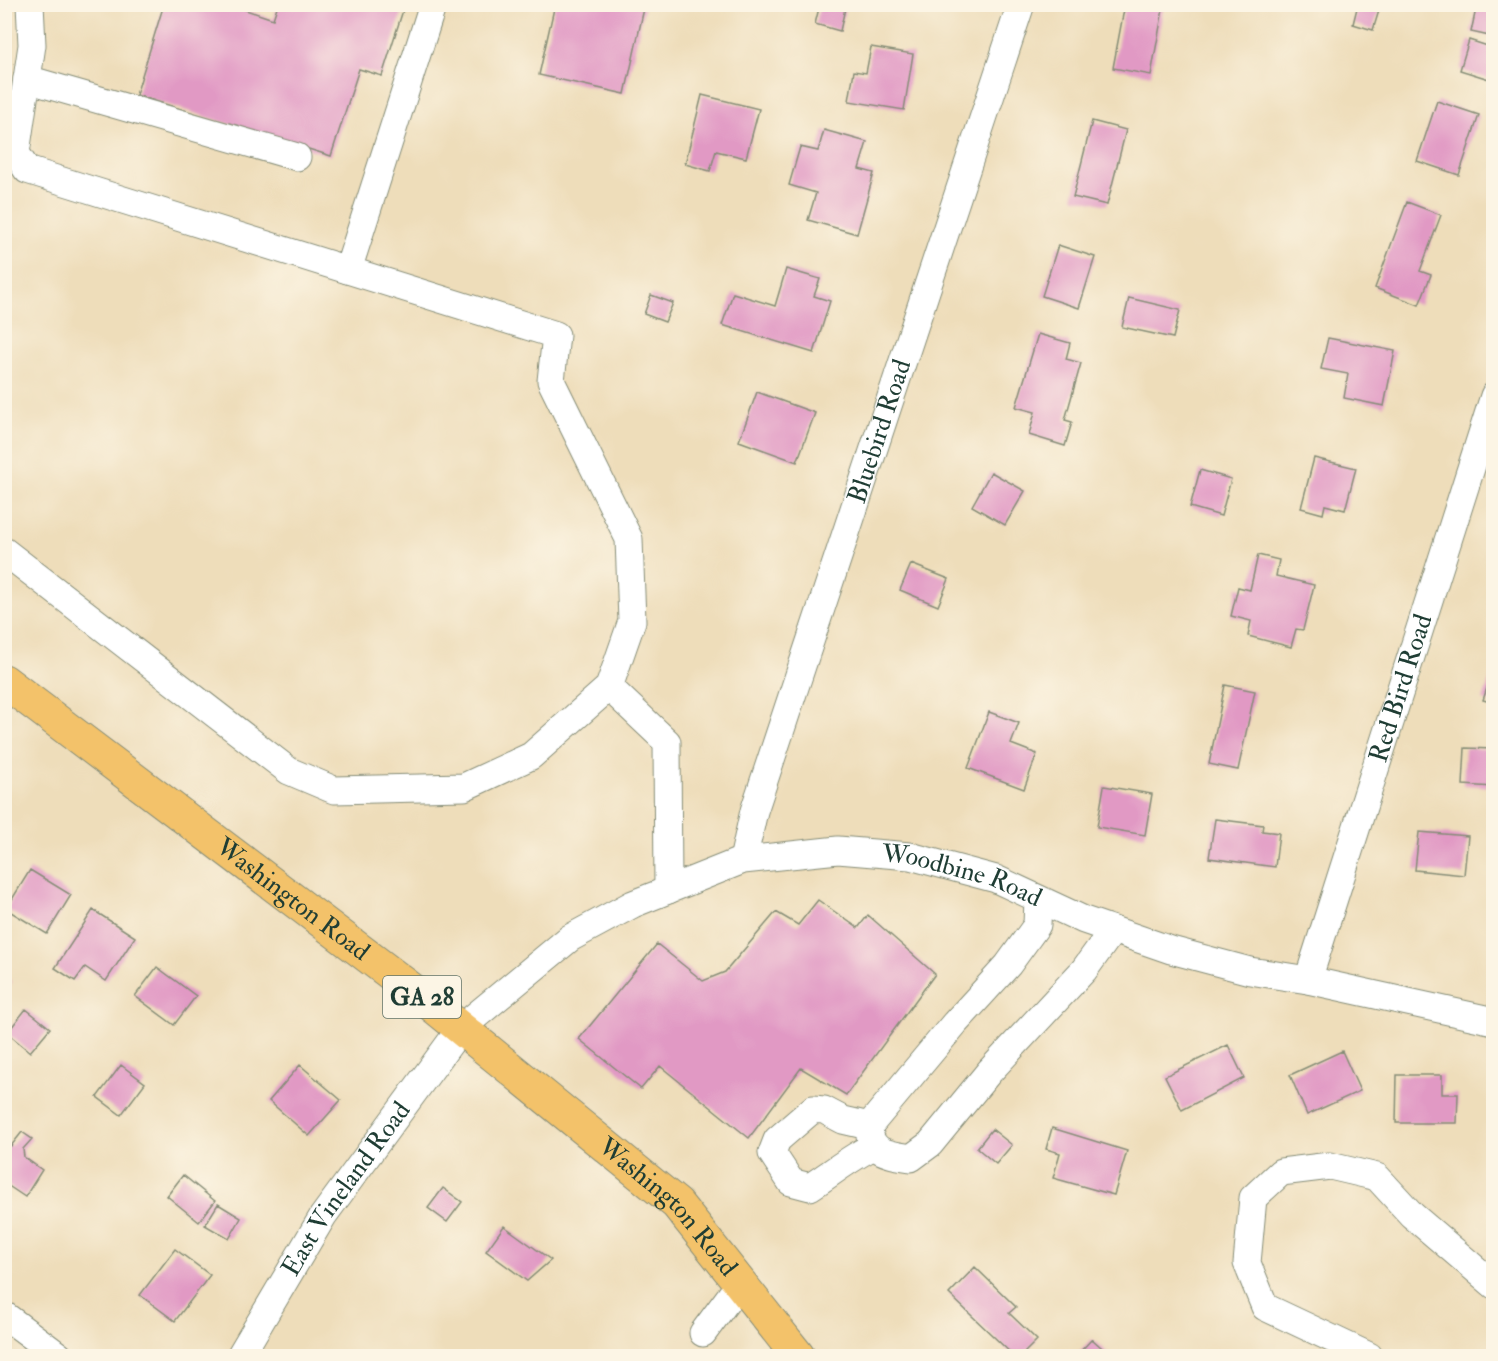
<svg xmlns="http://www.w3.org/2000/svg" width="1498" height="1361" font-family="'IM FELL Double Pica',serif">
<rect width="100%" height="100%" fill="#fcf5e5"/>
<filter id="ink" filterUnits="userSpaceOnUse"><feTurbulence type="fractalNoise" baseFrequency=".0167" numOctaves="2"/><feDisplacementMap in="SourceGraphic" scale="12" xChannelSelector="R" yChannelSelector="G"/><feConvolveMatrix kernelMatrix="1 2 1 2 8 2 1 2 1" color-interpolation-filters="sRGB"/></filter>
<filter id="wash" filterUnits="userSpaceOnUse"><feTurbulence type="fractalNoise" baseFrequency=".008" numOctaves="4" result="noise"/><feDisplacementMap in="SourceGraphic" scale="24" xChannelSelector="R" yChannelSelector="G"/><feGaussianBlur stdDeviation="1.35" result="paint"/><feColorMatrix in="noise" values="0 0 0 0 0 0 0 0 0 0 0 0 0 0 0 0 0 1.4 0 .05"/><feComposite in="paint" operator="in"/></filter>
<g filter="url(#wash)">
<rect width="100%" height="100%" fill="#eeddba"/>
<g id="blocks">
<!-- building -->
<path fill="#e199c4" d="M 164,4 L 228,4 L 273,19 L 278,4 L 405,4 L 382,76 L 359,69 L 331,156 L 136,95 Z
M 555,4 L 645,4 L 625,94 L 539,75 Z
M 820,4 L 846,4 L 840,31 L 815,24 Z
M 1125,4 L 1164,4 L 1151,75 L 1113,68 Z
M 1358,4 L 1381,4 L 1373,30 L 1353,24 Z
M 1477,4 L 1494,4 L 1494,37 L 1471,32 Z
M 1469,40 L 1494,48 L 1494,64 L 1489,79 L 1460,70 Z
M 871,47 L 913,54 L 904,110 L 849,101 L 854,71 L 866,73 Z
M 702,95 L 759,109 L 746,158 L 716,151 L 710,171 L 685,164 Z
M 1437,101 L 1479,115 L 1459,175 L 1417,161 Z
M 1092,121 L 1126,130 L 1107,205 L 1073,197 Z
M 824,130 L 867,142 L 859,169 L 874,173 L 857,234 L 808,220 L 816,193 L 789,185 L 800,147 L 818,151 Z
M 1407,202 L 1441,215 L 1420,271 L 1431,275 L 1419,305 L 1375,288 Z
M 1058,245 L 1095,257 L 1079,308 L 1042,296 Z
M 786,269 L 820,279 L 814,296 L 830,301 L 814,353 L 722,325 L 733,293 L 775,306 Z
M 651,295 L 673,303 L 665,322 L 644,314 Z
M 1129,298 L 1180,310 L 1173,338 L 1122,327 Z
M 1038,334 L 1070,343 L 1066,359 L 1081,363 L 1065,420 L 1072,422 L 1065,446 L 1029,435 L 1035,412 L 1016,407 Z
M 1328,338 L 1395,351 L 1384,406 L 1344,398 L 1348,374 L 1321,369 Z
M 757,392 L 815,413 L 797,462 L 739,441 Z
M 1314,458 L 1356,468 L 1345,510 L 1325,505 L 1323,514 L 1301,508 Z
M 1200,470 L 1231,479 L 1221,516 L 1190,507 Z
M 991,472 L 1025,491 L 1005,525 L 972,506 Z
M 1258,555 L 1279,560 L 1276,576 L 1314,585 L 1303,630 L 1296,629 L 1291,647 L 1248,636 L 1251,621 L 1231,616 L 1238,587 L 1250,590 Z
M 911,564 L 949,579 L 938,606 L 900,590 Z
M 1493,670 L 1494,670 L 1494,703 L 1483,700 Z
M 1225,685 L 1255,691 L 1238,770 L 1209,764 Z
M 989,712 L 1019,723 L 1011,744 L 1037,754 L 1024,789 L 968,768 Z
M 1465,748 L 1494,749 L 1494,787 L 1463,785 Z
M 1104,786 L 1152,794 L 1145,835 L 1097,827 Z
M 1215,819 L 1263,825 L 1262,831 L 1279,833 L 1275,867 L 1209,858 Z
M 1419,832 L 1468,836 L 1464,875 L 1415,870 Z
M 30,870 L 71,895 L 47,934 L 6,909 Z
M 818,900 L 858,928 L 868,915 L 935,974 L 846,1095 L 801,1068 L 749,1138 L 660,1066 L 641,1089 L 579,1039 L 657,944 L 703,981 L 725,972 L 776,912 L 798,925 Z
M 93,910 L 135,937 L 106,981 L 85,967 L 75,981 L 55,968 Z
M 157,967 L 196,996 L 174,1025 L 135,996 Z
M 4,977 L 12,982 L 4,992 Z
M 26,1009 L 50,1028 L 30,1052 L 7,1033 Z
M 1228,1045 L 1244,1078 L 1182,1110 L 1165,1076 Z
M 1342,1051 L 1360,1091 L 1307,1115 L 1290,1075 Z
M 121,1065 L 145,1083 L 121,1115 L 97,1097 Z
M 300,1065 L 341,1100 L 309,1136 L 269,1101 Z
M 1397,1075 L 1442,1075 L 1442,1094 L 1458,1094 L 1457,1123 L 1396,1123 Z
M 1052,1128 L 1127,1151 L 1114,1195 L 1053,1178 L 1060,1153 L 1046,1149 Z
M 992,1129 L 1012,1145 L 996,1164 L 977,1148 Z
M 22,1132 L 32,1139 L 23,1149 L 24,1157 L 42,1170 L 25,1197 L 7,1185 L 4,1192 L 4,1140 L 11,1146 Z
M 183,1175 L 215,1201 L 199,1222 L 167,1196 Z
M 443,1188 L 462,1202 L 447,1222 L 428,1208 Z
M 218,1204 L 241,1218 L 229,1239 L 205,1225 Z
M 504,1226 L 551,1260 L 527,1281 L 486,1251 Z
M 175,1249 L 210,1275 L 175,1321 L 140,1295 Z
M 975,1267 L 1016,1307 L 1009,1313 L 1037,1340 L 1021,1356 L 1014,1356 L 949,1294 Z
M 1092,1339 L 1111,1356 L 1076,1356 Z"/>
</g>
</g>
<g filter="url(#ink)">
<use href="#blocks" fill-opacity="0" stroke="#868d77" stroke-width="1.5"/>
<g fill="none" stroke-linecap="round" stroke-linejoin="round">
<defs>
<g id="minor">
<path d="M 27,79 L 297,157"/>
<path d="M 348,270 L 433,4"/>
<path d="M 4,551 L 289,771 L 334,790 L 464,787 L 531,756 L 609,687 L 632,621 L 629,539 L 551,381 L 556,335 L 27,170 L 16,153 L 32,45 L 30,4"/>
<path d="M 609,687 L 667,742 L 668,890"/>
<path id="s1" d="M 743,860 L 754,811 L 1021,4"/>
<path d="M 1038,899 L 1037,925 L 1008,965 L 955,1023 L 869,1126 C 869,1153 888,1154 911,1158 L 930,1144 L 989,1072 L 1084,970 L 1113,930"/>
<path id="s2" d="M 1308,980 L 1494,396"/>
<path d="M 869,1126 L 843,1120 L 824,1110 L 813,1109 L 777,1140 L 772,1153 L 791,1182 L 810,1187 C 832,1173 851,1157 874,1146"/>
<path d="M 4,1315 L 59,1356"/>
<path d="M 703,1333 L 740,1283"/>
<path id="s3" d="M 240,1356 L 323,1216 L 461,1028 L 570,938 L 633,904 L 743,860 L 838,850 L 910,856 L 996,879 L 1084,920 L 1171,950 L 1250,971 L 1308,980 L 1494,1021"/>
<path d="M 1369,1356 L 1265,1307 L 1247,1263 L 1253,1198 L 1281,1172 L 1330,1166 L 1377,1177 L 1412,1215 L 1494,1285"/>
</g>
<g id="major">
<path id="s4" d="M 4,681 L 427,1001 L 677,1204 L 798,1356"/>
</g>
</defs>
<!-- minor casing -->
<use href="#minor" stroke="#868d77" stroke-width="29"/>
<!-- major casing -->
<use href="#major" stroke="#868d77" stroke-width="35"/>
<!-- minor -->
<use href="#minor" stroke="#fff" stroke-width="27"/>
<!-- major -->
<use href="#major" stroke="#f3c26a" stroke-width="33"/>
</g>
</g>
<g text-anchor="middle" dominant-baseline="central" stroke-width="6" stroke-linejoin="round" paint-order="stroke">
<!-- shield labels -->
<rect fill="#fcf5e5" stroke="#617469" stroke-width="1.5" x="383" y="976" width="78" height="42" rx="4.5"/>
<g font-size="24" font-weight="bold" fill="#1f3d34">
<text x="422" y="997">GA 28</text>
</g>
<!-- street labels -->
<g font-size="26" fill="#1f3d34" stroke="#fcf5e5">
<text stroke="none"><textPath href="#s1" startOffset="450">Bluebird Road</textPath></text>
<text stroke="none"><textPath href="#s2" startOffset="306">Red Bird Road</textPath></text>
<text stroke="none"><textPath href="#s3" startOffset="950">Woodbine Road</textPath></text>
<text stroke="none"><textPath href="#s4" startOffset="362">Washington Road</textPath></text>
<text stroke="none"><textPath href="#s3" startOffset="198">East Vineland Road</textPath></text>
<text stroke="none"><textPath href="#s4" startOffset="848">Washington Road</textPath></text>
</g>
</g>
<!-- margin -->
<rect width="1498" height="1361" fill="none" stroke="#fcf5e5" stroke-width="24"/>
</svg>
